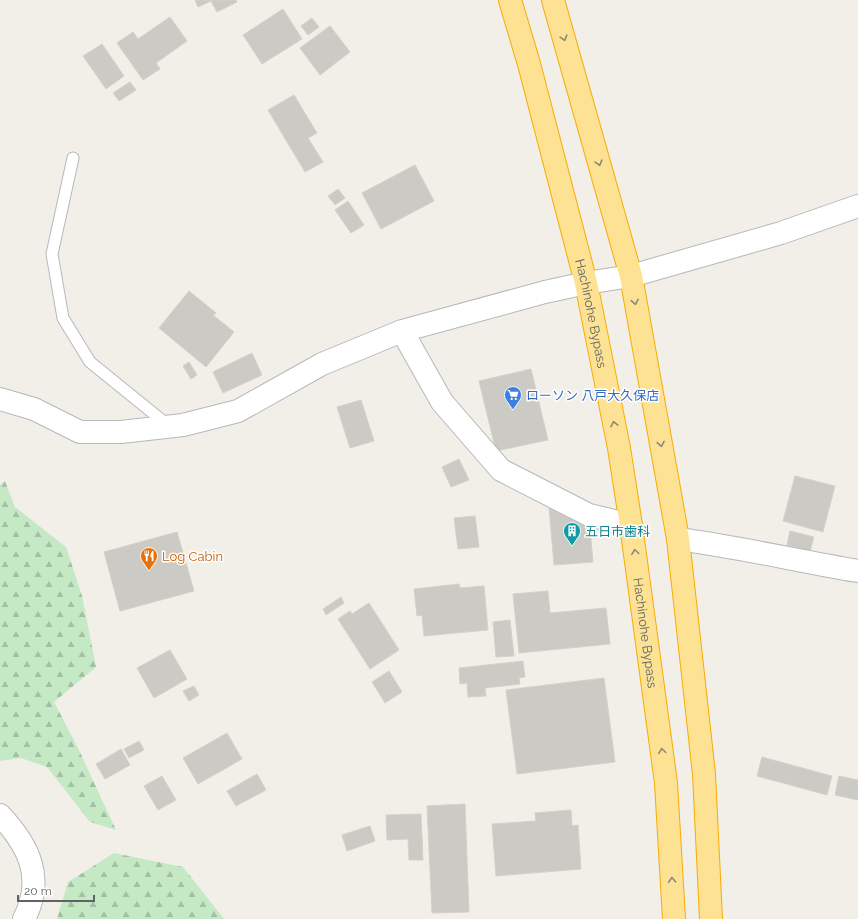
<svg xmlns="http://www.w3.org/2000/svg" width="858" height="919" font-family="Raleway,'Noto Sans JP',sans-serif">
<defs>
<pattern id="forest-firs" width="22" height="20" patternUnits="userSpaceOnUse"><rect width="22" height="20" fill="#c5e8c5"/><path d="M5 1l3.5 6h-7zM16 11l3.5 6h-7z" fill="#a3c0a4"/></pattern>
</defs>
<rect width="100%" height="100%" fill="#f1efe8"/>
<!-- forest -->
<path fill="url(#forest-firs)" d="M 5,481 L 15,507 L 66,547 L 82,596 L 96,667 L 54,702 L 77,746 L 116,830 L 90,822 L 47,767 L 21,758 L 0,761 L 0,485 Z
M 114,853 L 183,867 L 224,919 L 57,919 L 68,882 Z"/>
<!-- building -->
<path fill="#cccac5" stroke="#d6d1c6" d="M 195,0 L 236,0 L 237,2 L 217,12 L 211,1 L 198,7 Z
M 283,9 L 302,39 L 262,64 L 243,35 Z
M 170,17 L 187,41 L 156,63 L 160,69 L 143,80 L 117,43 L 133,32 L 138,39 Z
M 312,18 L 319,27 L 308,35 L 301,26 Z
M 330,26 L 350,52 L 320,75 L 300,48 Z
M 102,44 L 124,76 L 106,89 L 83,56 Z
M 130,82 L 136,90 L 119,101 L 113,93 Z
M 294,95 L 317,133 L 308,138 L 323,162 L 305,172 L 268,110 Z
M 415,165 L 434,201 L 381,229 L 362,193 Z
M 338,189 L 345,198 L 335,205 L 328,196 Z
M 348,201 L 364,225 L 351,233 L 335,210 Z
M 189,291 L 216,313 L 213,315 L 234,332 L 206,367 L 159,328 Z
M 252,353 L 262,375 L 223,393 L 213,372 Z
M 189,362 L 197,375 L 191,379 L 183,366 Z
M 531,369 L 548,440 L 496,451 L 479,381 Z
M 361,400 L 374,441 L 350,448 L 337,407 Z
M 459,459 L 469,480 L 451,487 L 442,467 Z
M 795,476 L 835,486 L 823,532 L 783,521 Z
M 549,508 L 590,529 L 593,562 L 554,565 Z
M 475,516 L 479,547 L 458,549 L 454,518 Z
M 790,531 L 814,537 L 810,551 L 787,545 Z
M 177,532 L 194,591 L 120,611 L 104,552 Z
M 459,584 L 460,588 L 484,586 L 488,630 L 424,636 L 422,615 L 417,616 L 414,589 Z
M 548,591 L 550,613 L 606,608 L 610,644 L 519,653 L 513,594 Z
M 341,597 L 344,603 L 326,615 L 323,609 Z
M 369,603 L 399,650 L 370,669 L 338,619 L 350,611 L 352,614 Z
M 510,620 L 514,656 L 496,657 L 493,622 Z
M 170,650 L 187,679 L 154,698 L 137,668 Z
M 523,661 L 525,677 L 519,678 L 520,684 L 485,688 L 486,696 L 468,697 L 467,683 L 460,684 L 459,668 Z
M 389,671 L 402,692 L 385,703 L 372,682 Z
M 604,678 L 615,762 L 517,774 L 506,690 Z
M 194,686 L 199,695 L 189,701 L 183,691 Z
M 227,733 L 242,759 L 198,784 L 183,758 Z
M 139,741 L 144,750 L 129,758 L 124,749 Z
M 121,749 L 130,765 L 105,779 L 96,764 Z
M 762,757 L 832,776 L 827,795 L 757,776 Z
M 257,774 L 266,790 L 236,806 L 227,791 Z
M 162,776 L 176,800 L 158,810 L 144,786 Z
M 839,776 L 858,780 L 858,800 L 835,795 Z
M 465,804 L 469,912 L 432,913 L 427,806 Z
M 571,810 L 572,826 L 578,825 L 581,869 L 496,876 L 492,824 L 536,821 L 535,813 Z
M 421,814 L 423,860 L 409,860 L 408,839 L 387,840 L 386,815 Z
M 370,826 L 375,841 L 347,851 L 342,835 Z"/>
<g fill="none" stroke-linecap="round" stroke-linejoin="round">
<defs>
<path id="lane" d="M 73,158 L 52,254 L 63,318 L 90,362 L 169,426"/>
<path id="street" d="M 402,331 L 442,402 L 501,470 L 589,515 L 631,525
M 0,399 L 34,409 L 80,432 L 121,432 L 183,425 L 238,411 L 322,364 L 402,331 L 545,292 L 586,283 L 631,276 L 781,233 L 858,206
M 678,539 C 739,547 798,561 858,571
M 0,815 C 29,846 45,878 24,919"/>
<g id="highway">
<path id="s1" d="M 510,0 L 529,64 L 586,283 L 619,448 L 631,525 L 666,783 L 674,919"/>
<path d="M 553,0 L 631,276 L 678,539 L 704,774 L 711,919"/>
</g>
</defs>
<!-- lane casing -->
<use href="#lane" stroke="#b5b8bc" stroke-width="13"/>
<!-- street casing -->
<use href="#street" stroke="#b5b8bc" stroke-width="24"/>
<!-- highway casing -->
<use href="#highway" stroke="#f9ab00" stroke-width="24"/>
<!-- lane -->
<use href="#lane" stroke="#fff" stroke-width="11"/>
<!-- street -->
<use href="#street" stroke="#fff" stroke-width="22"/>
<!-- highway -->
<use href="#highway" stroke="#fde293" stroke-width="22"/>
</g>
<!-- one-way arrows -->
<defs><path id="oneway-chevron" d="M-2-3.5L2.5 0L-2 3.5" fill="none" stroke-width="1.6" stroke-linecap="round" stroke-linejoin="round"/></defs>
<g stroke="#8e8975">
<use href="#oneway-chevron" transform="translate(564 38) rotate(74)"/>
<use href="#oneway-chevron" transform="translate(599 163) rotate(74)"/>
<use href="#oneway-chevron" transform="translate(635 302) rotate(80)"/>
<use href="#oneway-chevron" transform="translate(614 424) rotate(-102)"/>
<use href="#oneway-chevron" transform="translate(661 444) rotate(80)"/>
<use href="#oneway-chevron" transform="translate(635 552) rotate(-98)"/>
<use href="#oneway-chevron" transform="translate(662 751) rotate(-98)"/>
<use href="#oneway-chevron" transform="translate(672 880) rotate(-93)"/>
</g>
<!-- icons -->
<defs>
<symbol id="supermarket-pin" viewBox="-11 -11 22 30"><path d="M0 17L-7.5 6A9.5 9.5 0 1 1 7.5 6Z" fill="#3f7fe0" stroke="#fff"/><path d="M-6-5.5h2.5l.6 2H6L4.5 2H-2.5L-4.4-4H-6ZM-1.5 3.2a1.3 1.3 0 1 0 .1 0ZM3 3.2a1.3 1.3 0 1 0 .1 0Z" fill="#fff"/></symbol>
<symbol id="building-pin" viewBox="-11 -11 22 30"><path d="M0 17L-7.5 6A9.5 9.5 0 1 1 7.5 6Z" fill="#0f9aa8" stroke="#fff"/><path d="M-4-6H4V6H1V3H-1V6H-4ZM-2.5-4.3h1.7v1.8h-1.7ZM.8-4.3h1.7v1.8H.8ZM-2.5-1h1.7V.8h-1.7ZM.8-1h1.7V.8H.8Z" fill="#fff"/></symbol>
<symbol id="restaurant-pin" viewBox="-11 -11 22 30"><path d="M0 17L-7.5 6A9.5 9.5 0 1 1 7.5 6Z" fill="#e8710a" stroke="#fff"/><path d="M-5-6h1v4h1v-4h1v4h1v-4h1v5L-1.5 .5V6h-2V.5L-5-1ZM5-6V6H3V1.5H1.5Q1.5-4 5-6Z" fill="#fff"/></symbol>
</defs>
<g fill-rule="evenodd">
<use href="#supermarket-pin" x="503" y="385" width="20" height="27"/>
<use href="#building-pin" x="562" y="521" width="20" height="27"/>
<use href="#restaurant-pin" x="139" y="546" width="20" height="27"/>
</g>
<g text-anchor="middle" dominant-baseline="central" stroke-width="3" stroke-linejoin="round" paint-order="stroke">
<!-- street labels -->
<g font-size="13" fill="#5f6368" stroke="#fff">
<text stroke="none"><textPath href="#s1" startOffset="324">Hachinohe Bypass</textPath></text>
<text stroke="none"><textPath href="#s1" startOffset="648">Hachinohe Bypass</textPath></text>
</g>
<!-- shop labels -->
<g font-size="13" fill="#366cbe" stroke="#fff" text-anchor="start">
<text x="526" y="395">ローソン 八戸大久保店</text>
</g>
<!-- culture labels -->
<g font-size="13" fill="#0d838f" stroke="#fff" text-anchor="start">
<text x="585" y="531">五日市歯科</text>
</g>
<!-- food labels -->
<g font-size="13" fill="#c56008" stroke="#fff" text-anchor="start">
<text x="162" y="556">Log Cabin</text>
</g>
</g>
<!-- scale -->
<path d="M18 895v6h76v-6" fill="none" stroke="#5f6368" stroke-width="2"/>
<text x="24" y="895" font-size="12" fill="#5f6368" stroke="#ffffff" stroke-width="3" paint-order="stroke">20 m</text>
</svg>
